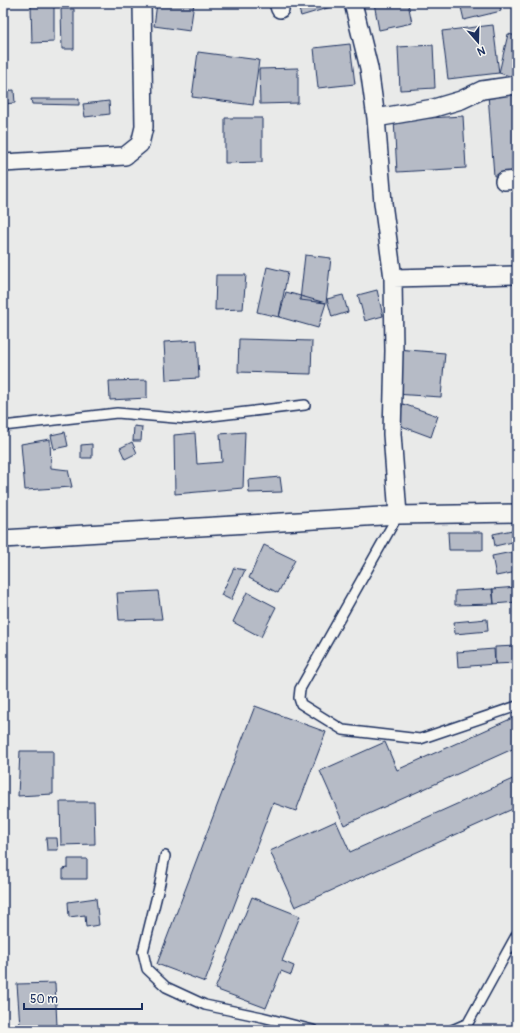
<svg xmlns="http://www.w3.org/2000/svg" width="520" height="1033" font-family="Pangolin,sans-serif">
<rect width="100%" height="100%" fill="#e9eae9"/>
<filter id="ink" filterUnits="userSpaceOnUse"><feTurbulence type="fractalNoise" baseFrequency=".025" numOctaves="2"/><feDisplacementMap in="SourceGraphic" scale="8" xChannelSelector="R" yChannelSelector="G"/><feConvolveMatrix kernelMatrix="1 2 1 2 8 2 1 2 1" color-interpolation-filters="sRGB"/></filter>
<g filter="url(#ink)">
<!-- building -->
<path fill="#b6bbc6" stroke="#1b2f5e" d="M 157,3 L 194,3 L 190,31 L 154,26 Z
M 297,3 L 333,3 L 334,6 L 301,16 Z
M 374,3 L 408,3 L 412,23 L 379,30 Z
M 460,3 L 499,3 L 501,11 L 464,20 Z
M 54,5 L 54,42 L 32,43 L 31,6 Z
M 61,9 L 74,9 L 74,49 L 62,49 Z
M 493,25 L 499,73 L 448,79 L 442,31 Z
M 508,34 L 517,36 L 517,78 L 499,73 Z
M 350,44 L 355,84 L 318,88 L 314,48 Z
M 433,45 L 435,88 L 400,90 L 398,47 Z
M 198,52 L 259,60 L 253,105 L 192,97 Z
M 298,68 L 298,103 L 260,104 L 259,69 Z
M 14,90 L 15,103 L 3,104 L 3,91 Z
M 517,91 L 517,174 L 494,176 L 488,94 Z
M 31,99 L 79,99 L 79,105 L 32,104 Z
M 109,101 L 110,114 L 85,117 L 83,104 Z
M 463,116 L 466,168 L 397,172 L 394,120 Z
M 225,118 L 262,118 L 262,162 L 225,163 Z
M 305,255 L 331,258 L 326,303 L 300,300 Z
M 267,267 L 288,272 L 279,317 L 257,312 Z
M 216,275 L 246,275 L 243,309 L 215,310 Z
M 377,290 L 383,316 L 365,321 L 358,295 Z
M 286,292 L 326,303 L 318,328 L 279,317 Z
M 343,295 L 348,312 L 332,317 L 327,299 Z
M 239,339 L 312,341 L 311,374 L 238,372 Z
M 197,340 L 199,378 L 166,380 L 164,342 Z
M 397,349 L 445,353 L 441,397 L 394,394 Z
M 147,380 L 147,398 L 110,400 L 109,381 Z
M 403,404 L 438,416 L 431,437 L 396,424 Z
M 134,426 L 142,427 L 141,441 L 133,441 Z
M 65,432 L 68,446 L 54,449 L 51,435 Z
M 245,432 L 243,488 L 175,494 L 174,435 L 195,433 L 197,464 L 222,462 L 220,434 Z
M 50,439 L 51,468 L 68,470 L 72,487 L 25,490 L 21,444 Z
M 132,442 L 137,453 L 125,459 L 120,448 Z
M 92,444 L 92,458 L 81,458 L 81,445 Z
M 280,477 L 282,492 L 249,493 L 248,480 Z
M 517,529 L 517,541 L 495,546 L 493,534 Z
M 448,532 L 483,532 L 483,550 L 449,550 Z
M 264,545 L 295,560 L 278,593 L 249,578 Z
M 517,551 L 517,572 L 496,576 L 492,556 Z
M 234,568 L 245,570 L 231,600 L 221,595 Z
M 517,587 L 517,602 L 494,604 L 492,589 Z
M 493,589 L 494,604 L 455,605 L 455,591 Z
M 158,591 L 162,619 L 119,620 L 117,593 Z
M 247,592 L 276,607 L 261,637 L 233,622 Z
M 487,619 L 488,631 L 455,634 L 454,622 Z
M 517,646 L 517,663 L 495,664 L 495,647 Z
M 494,649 L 495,664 L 458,667 L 457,652 Z
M 255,706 L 326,732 L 296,811 L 273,803 L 205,982 L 157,964 Z
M 517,716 L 517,747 L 344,825 L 320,771 L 385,742 L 397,770 Z
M 20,751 L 53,751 L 53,794 L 18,796 Z
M 517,777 L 517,807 L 295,907 L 270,851 L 336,821 L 350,852 Z
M 60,802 L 94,802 L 95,844 L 61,845 Z
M 46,838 L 57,838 L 58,850 L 47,850 Z
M 68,859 L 87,859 L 87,879 L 63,879 L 63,869 L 68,868 Z
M 252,897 L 300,916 L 282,961 L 294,966 L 291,975 L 281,971 L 266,1008 L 215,989 Z
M 96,898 L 99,925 L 86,927 L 85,915 L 69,917 L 68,902 Z
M 55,983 L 57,1026 L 20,1026 L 17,984 Z"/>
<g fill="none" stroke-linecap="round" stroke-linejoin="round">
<defs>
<path id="lane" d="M 3,426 L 117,413 L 186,419 L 305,405
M 398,515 L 300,689 L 299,698 L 301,704 L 343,730 L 420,739 L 517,706
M 165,856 L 160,883 L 143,952 L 147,969 L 166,987 L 205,1005 L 262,1017 L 313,1030
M 452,1030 L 468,1023 L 517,934"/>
<path id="street" d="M 278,3 L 280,9
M 353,3 L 369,68 L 376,118 L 383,203 L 393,278 L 394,351 L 392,434 L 398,515
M 376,118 L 434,108 L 461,100 L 482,90 L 516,85
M 3,163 L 125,156 L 140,144 L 144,127 L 142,3
M 504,181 L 517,180
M 393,278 L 517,275
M 3,539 L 398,515 L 517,513"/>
</defs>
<!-- lane casing -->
<use href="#lane" stroke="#1b2f5e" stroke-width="12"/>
<!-- street casing -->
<use href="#street" stroke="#1b2f5e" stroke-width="20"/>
<!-- lane -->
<use href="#lane" stroke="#f6f6f2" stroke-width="9"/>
<!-- street -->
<use href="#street" stroke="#f6f6f2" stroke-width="17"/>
</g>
</g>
<!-- margin -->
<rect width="520" height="1033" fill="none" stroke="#f6f6f2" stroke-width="16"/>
<rect x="8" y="8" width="504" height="1017" fill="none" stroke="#1b2f5e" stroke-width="1.5" filter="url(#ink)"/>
<!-- north arrow -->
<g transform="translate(478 42) rotate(160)" stroke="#f6f6f2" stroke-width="3" paint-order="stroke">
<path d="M0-3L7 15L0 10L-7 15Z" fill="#1b2f5e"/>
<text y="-6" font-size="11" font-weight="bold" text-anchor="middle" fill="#1b2f5e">N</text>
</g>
<!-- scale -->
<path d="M24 1003v6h118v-6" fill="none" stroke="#1b2f5e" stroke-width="2"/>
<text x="30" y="1003" font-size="12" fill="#1b2f5e" stroke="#f6f6f2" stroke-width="3" paint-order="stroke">50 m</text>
</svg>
